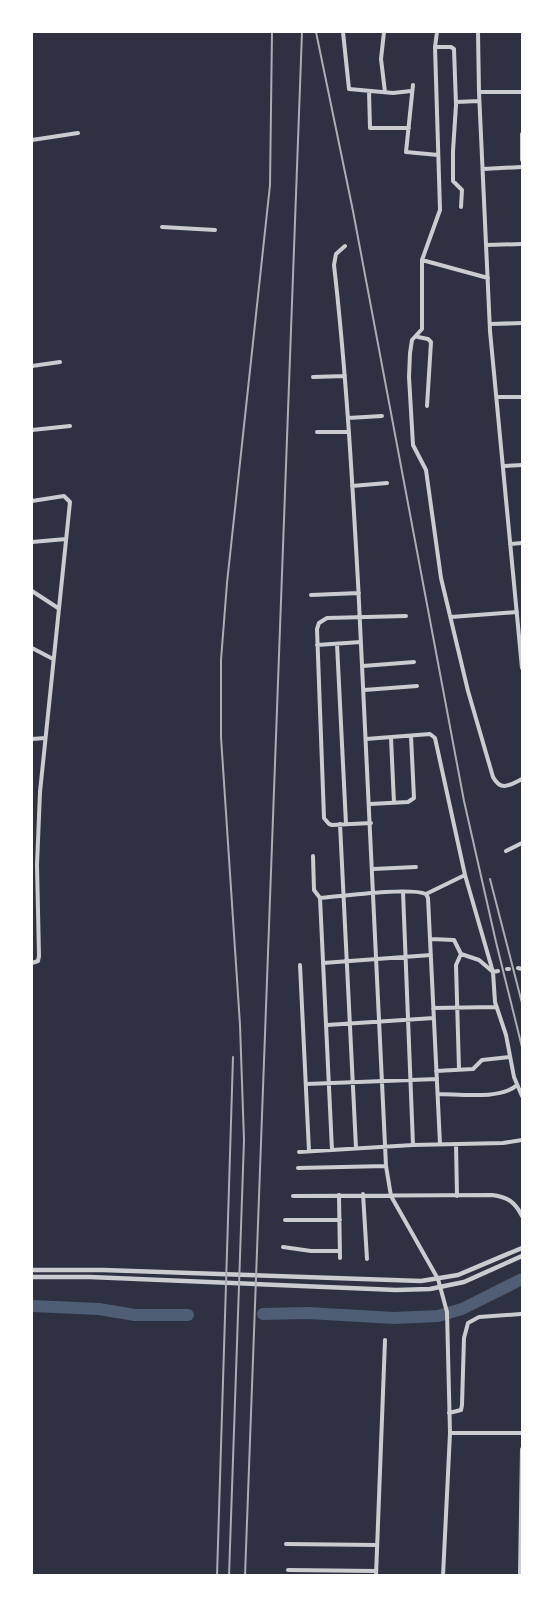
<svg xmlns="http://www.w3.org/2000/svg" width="554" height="1607" font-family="Lato,sans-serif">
<rect width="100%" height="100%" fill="#2d3142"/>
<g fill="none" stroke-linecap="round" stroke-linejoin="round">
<!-- river -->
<path stroke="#4f5d75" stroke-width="12" d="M 32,1306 L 99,1309 L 135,1315 L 188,1315
M 263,1314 L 308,1313 L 394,1318 L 438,1316 L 462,1309 L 522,1279"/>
<!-- minor -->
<path stroke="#caccd0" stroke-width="4" d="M 343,32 L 349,89 L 393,93 L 411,91
M 384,32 L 381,59 L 385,92
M 437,32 L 435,47 L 440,210 L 422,260 L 488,278
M 478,32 L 479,92 L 490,331 L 522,668
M 435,47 L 451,47 L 454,49 L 456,105 L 453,151 L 453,181 L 462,190 L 461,207
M 413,85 L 406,152 L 438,155
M 369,91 L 370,128 L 409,128
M 479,92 L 522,92
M 456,102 L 479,101
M 522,134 L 522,160
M 32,140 L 78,133
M 483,169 L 522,167
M 162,227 L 215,230
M 486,245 L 522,244
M 345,246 L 336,254 L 334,265 C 346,370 352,476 358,582 C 369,776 377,971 386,1166 L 391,1196 L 438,1279 L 447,1312 L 450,1433 L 443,1576
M 422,260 L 422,329 L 412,340 L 410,353 L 409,377 L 413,445 L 426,470 L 441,578 L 468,691 L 493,777 C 501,792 510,785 522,779
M 490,324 L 522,323
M 418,337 L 428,339 L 431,342 L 427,406
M 32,366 L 60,362
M 313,377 L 345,376
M 497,397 L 522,397
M 348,418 L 382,416
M 32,430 L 70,426
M 317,432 L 349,432
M 504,466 L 522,465
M 352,486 L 387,483
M 32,501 L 64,496 L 70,502 L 40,792 L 37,865 L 39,956 L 38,961 L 32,963
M 32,542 L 66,539
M 510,544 L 522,543
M 32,591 L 58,608
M 311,595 L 359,593
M 451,617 L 517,612
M 337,644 L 346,824
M 317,645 L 361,642
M 32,648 L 53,659
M 363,666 L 414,662
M 364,690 L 417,686
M 391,738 L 394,803
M 32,739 L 45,738
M 366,739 L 430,734 L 435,738 L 465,875 L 493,972 L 498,971
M 370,804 L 408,802 L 414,798 L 411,736
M 371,823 L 332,825 L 329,824 L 324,818 L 317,629 L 319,623 L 327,618 L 406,616
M 340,824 L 356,1148
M 506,851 L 522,843
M 313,856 L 314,890 L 320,898
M 373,869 L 416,867
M 403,892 L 413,1145
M 426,894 L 465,875
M 431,939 L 454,940 L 461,954 L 479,960 L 493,972 L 495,1002 L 506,1035 L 514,1077 L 522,1096
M 323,963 L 431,955
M 300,965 L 309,1151
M 518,968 L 522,969
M 507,969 L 509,969
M 433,1008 L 496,1007
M 327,1025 L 434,1018
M 459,1069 L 456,965 L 461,954
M 436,1071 L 473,1069 L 482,1060 L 510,1057
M 306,1084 L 437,1079
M 438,1094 C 459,1094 501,1100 517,1085
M 456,1144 L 457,1196
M 332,1150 L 320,898 C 342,896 409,887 426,894 L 428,898 L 440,1144
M 299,1152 L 413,1145 L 503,1143 L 522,1140
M 298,1168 L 386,1166
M 363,1194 L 367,1259
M 339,1195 L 340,1258
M 293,1196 L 492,1195 C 508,1197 515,1202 522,1216
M 285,1220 L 340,1220
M 283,1247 L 311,1251 L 339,1251
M 449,1413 L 461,1410 L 462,1405 L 464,1338 L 468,1323 L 479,1317 L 521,1314
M 450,1433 L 522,1433
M 286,1544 L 377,1545
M 288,1570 L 376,1571
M 376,1576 L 385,1340
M 520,1576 L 522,1449"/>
<!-- tertiary -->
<path stroke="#caccd0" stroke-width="4.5" d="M 32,1270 L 103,1270 L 421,1281 L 458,1275 L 522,1248
M 32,1277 L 90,1277 L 396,1290 L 430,1289 L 464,1282 L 522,1256"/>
<!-- rail -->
<path stroke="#abadb3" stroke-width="2" d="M 316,32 L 353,211 L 464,801 L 496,942 L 522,1047
M 490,879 L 522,1003
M 217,1576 L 233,1057
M 229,1576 L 244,1140 L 240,1025 L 221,737 L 221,660 L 227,583 L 270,185 L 272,32
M 245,1576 L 302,32"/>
</g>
<!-- border -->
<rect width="554" height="1607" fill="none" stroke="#ffffff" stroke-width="66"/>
</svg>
